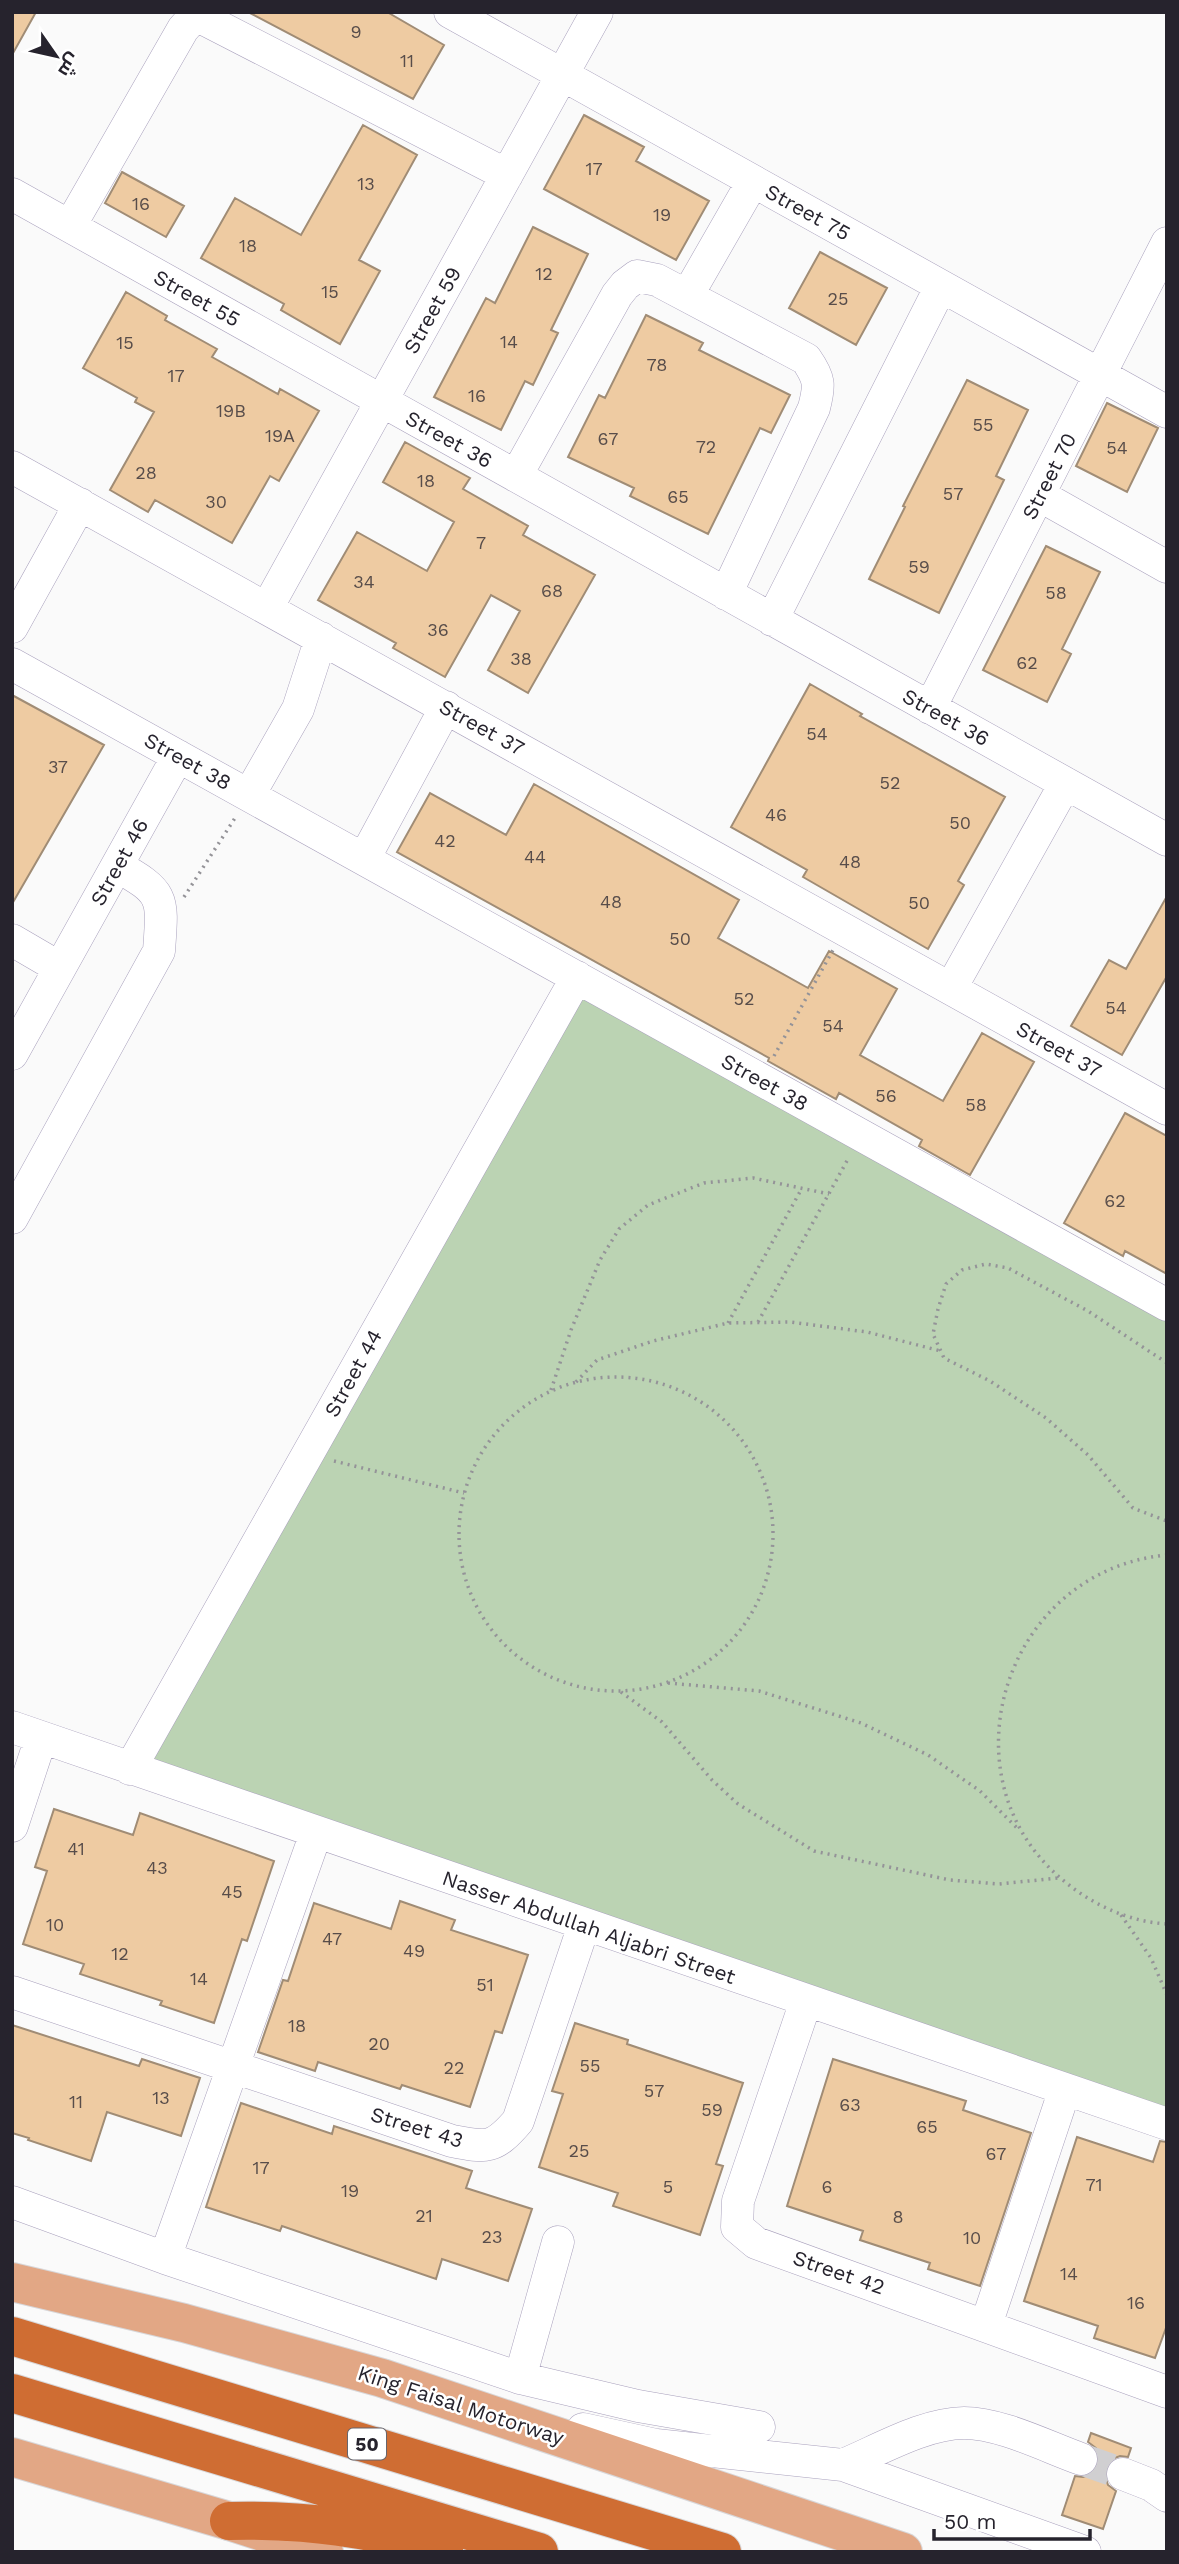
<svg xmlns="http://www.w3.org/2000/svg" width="1179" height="2564" font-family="'Work Sans',Cairo,sans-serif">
<rect width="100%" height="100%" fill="#fafafa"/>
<!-- green -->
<path fill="#bbd3b3" d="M 577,977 L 1167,1305 L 1167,2124 L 130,1769 Z"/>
<!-- building -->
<path fill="#eecba2" stroke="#a08c75" stroke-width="2" d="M 12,12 L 36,12 L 12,55 Z
M 248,12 L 387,12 L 444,45 L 413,99 Z
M 584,115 L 644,147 L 636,161 L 709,201 L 676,260 L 544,189 Z
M 363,125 L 417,155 L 359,260 L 380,271 L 340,344 L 281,310 L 284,304 L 201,258 L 235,198 L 301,235 Z
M 122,172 L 184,206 L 166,237 L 105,203 Z
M 533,227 L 588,254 L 551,330 L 558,333 L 533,385 L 525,381 L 501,430 L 434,397 L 486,298 L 495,303 Z
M 820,252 L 887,288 L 856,345 L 789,308 Z
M 126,292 L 167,316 L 165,320 L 217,349 L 212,357 L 278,394 L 280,389 L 319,411 L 279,481 L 270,476 L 232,543 L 155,500 L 148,512 L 110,490 L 154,412 L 135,402 L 137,398 L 83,368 Z
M 646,315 L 703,343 L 699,350 L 790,395 L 771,433 L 760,428 L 708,534 L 630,496 L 634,488 L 568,457 L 599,395 L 605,398 Z
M 967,380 L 1028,410 L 996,476 L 1004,480 L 939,613 L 869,579 L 905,507 L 903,506 Z
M 1107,403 L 1158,428 L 1127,492 L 1076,466 Z
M 405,442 L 470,478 L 463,489 L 528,526 L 523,535 L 595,575 L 528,693 L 488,670 L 520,611 L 491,595 L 445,677 L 393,648 L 396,643 L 318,600 L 357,532 L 427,571 L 454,522 L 383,482 Z
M 1046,546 L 1100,572 L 1062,649 L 1071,654 L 1047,702 L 983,670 Z
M 810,684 L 862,714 L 860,716 L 1005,797 L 958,881 L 964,885 L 928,949 L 803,877 L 807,870 L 731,827 Z
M 12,695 L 104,745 L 12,904 Z
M 534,784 L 739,900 L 718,938 L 808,988 L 829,951 L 897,989 L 860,1055 L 943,1101 L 982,1033 L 1034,1062 L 970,1175 L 919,1146 L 922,1140 L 839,1093 L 836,1099 L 768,1061 L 769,1058 L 397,852 L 430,793 L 506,835 Z
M 1167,896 L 1167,976 L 1122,1055 L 1071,1026 L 1109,960 L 1126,969 Z
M 1125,1113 L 1167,1136 L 1167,1274 L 1125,1251 L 1123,1256 L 1064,1223 Z
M 54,1809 L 133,1835 L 140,1813 L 274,1861 L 247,1941 L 242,1939 L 214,2023 L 160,2005 L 162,2001 L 80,1974 L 84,1964 L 23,1944 L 47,1871 L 35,1867 Z
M 400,1901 L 455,1920 L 451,1930 L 528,1955 L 502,2033 L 495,2031 L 470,2107 L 402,2085 L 400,2089 L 318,2062 L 315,2071 L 258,2052 L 283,1980 L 288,1981 L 314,1903 L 391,1929 Z
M 575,2023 L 628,2040 L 627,2044 L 743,2083 L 716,2164 L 723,2166 L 700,2235 L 613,2206 L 618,2193 L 539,2167 L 563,2094 L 552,2091 Z
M 12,2025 L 139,2066 L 142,2059 L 200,2078 L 181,2136 L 107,2112 L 91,2161 L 28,2140 L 29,2138 L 12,2133 Z
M 833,2059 L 966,2101 L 963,2110 L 1031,2133 L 980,2286 L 928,2269 L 930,2263 L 860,2240 L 863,2231 L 787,2206 Z
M 241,2103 L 332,2134 L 334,2126 L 472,2171 L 466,2188 L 532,2209 L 508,2281 L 442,2259 L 436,2279 L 282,2226 L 280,2231 L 206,2207 Z
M 1077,2137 L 1153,2162 L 1160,2141 L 1167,2142 L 1167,2325 L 1155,2358 L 1094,2338 L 1098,2326 L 1024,2301 Z
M 1091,2433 L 1131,2448 L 1128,2457 L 1120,2456 L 1112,2459 L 1106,2468 L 1105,2476 L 1108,2485 L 1116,2491 L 1103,2529 L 1062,2515 L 1075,2476 L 1083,2477 L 1092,2474 L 1098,2465 L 1099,2457 L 1096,2448 L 1088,2442 Z"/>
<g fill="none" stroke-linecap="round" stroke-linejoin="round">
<!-- minor-tunnel -->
<path stroke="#d0cfd1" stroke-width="32" stroke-dasharray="32 16" stroke-linecap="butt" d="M 1081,2459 L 1123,2474"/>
<defs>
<path id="minor" d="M 450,12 L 1167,412
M 12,194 L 1167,840
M 70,226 L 183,29 L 191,20 L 200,17 L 507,175
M 687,296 L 753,181
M 12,467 L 1167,1109
M 516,476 L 617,295 L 625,285 L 637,276 L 657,280 L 806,359 C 820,379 820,385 814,408 L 726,594
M 1039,495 L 1167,567
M 267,608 L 597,12
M 772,620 L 941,286
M 12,627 L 80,504
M 12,664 L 1167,1305
M 930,708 L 1167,243
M 249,795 L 298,709 L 321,638
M 364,859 L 446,707
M 12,940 L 60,968
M 951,988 L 1065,784
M 12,1054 L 178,756
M 12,1218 L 159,951 C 163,897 165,893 117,866
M 12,1727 L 1167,2124
M 130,1769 L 577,977
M 12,1826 L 41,1738
M 12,1992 L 452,2141 C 487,2148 494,2149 518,2121 L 584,1925
M 806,2001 L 738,2201 L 737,2227 L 756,2243 L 1167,2392
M 12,2202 L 165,2258 L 520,2378 L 638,2406 L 759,2427
M 165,2258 L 316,1833
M 986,2325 L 1065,2089
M 520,2378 L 558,2242
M 583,2429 L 656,2445 L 843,2465 L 1085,2552
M 843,2465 C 879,2450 925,2423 964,2423 C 1001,2423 1047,2447 1081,2459
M 1123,2474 L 1151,2485 L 1167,2496"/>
<path id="major" d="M 12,2282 L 184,2323 L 382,2378 L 903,2552
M 12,2457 L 229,2521 L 324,2552"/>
<path id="highway" d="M 12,2336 L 722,2552
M 12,2393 L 539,2552
M 229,2521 C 305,2519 371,2529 444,2549"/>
</defs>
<!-- minor casing -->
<use href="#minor" stroke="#a9a1bd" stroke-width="33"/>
<!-- major casing -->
<use href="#major" stroke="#d8d7d9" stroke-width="40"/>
<!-- highway casing -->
<use href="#highway" stroke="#d8d7d9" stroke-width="40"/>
<!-- path -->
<path stroke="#949398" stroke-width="3.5" stroke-dasharray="2 5" stroke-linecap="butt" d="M 184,897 L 235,818
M 774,1056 L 833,950
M 758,1322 L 848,1159
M 728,1323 L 802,1188
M 1167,1363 L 1088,1311 L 1008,1268 L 986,1264 L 962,1270 L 946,1284 L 938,1309 L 933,1334 L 944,1358 L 990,1381 L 1046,1418 L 1088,1455 L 1133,1508 L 1167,1521
M459 1534a157 157 0 1 1 314 0a157 157 0 1 1-314 0Z
M 576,1382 L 597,1360 L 653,1341 L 728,1323 L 790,1322 L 867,1332 L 941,1351
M 551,1390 L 571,1330 L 600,1260 L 619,1229 L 648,1205 L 704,1183 L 753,1178 L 829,1194
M 334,1461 L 464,1493
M 1167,1555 C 1002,1570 937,1784 1069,1885 C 1097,1907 1132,1922 1167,1924
M 668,1683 L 759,1691 L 861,1723 L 928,1755 L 980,1791 L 1019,1830
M 621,1692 L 662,1722 L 712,1780 L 738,1804 L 814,1851 L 950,1880 L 999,1884 L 1058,1878
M 1121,1915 L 1151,1958 L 1167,1995"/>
<!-- minor -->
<use href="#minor" stroke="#fff" stroke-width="32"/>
<!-- major -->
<use href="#major" stroke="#e2a785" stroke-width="38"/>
<!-- highway -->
<use href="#highway" stroke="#cf6d33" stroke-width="38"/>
</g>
<g text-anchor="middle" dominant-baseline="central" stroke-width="5" stroke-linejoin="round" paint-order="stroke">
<!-- number labels -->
<g font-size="18" fill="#584d4a">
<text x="356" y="31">9</text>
<text x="407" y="60">11</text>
<text x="594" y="168">17</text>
<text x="366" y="183">13</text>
<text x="141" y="203">16</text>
<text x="662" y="214">19</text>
<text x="248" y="245">18</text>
<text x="544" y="273">12</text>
<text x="330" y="291">15</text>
<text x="838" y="298">25</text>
<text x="509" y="341">14</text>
<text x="125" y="342">15</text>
<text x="657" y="364">78</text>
<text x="176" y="375">17</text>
<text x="477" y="395">16</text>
<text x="231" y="410">19B</text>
<text x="983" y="424">55</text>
<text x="280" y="435">19A</text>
<text x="608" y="438">67</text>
<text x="706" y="446">72</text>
<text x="1117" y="447">54</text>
<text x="146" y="472">28</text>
<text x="426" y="480">18</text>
<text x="953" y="493">57</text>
<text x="678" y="496">65</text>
<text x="216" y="501">30</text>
<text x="481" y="542">7</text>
<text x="919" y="566">59</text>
<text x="364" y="581">34</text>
<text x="552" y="590">68</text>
<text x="1056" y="592">58</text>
<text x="438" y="629">36</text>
<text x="521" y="658">38</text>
<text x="1027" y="662">62</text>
<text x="817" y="733">54</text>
<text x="58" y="766">37</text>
<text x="890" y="782">52</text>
<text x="776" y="814">46</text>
<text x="960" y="822">50</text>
<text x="445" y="840">42</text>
<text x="535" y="856">44</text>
<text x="850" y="861">48</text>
<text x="611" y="901">48</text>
<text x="919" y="902">50</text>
<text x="680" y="938">50</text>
<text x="744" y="998">52</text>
<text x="1116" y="1007">54</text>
<text x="833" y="1025">54</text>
<text x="886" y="1095">56</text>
<text x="976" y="1104">58</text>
<text x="1115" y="1200">62</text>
<text x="76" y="1848">41</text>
<text x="157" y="1867">43</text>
<text x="232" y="1891">45</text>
<text x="55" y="1924">10</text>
<text x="332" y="1938">47</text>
<text x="414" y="1950">49</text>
<text x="120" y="1953">12</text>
<text x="199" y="1978">14</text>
<text x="485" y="1984">51</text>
<text x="297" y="2025">18</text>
<text x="379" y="2043">20</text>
<text x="590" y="2065">55</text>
<text x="454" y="2067">22</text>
<text x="654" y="2090">57</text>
<text x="161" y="2097">13</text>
<text x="76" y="2101">11</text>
<text x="850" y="2104">63</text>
<text x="712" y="2109">59</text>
<text x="927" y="2126">65</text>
<text x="579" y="2150">25</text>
<text x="996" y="2153">67</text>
<text x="261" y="2167">17</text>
<text x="1094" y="2184">71</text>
<text x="668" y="2186">5</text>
<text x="827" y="2186">6</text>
<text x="350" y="2190">19</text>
<text x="424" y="2215">21</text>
<text x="898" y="2216">8</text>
<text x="492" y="2236">23</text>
<text x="972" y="2237">10</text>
<text x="1069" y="2273">14</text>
<text x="1136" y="2302">16</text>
</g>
<!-- shield labels -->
<rect fill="#fff" stroke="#67656c" stroke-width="2" x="348" y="2428.5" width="38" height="31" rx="5"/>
<g font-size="19" font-weight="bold" fill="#26232d">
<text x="367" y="2444">50</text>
</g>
<!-- street labels -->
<g font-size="21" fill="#26232d" stroke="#fff">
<text transform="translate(808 212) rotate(29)">Street 75</text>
<text transform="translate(197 298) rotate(29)">Street 55</text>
<text transform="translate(432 310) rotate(-61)">Street 59</text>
<text transform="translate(449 439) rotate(29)">Street 36</text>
<text transform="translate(1049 476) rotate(-63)">Street 70</text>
<text transform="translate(946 717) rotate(29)">Street 36</text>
<text transform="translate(482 727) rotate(29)">Street 37</text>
<text transform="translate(188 761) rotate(29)">Street 38</text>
<text transform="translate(119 862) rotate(-61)">Street 46</text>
<text transform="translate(1059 1049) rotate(29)">Street 37</text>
<text transform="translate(765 1082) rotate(29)">Street 38</text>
<text transform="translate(353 1373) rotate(-61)">Street 44</text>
<text transform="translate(589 1927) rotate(19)">Nasser Abdullah Aljabri Street</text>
<text transform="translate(417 2127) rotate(17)">Street 43</text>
<text transform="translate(839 2272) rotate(19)">Street 42</text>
<text transform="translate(461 2405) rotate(18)">King Faisal Motorway</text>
</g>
</g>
<!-- border -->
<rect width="1179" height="2564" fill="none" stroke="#26232d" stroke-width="28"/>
<!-- north arrow -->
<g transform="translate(56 56) rotate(124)" stroke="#ffffff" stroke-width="5" paint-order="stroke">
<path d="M0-5L12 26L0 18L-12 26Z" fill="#26232d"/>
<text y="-10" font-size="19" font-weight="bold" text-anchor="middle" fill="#26232d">ش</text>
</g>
<!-- scale -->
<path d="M934 2529v10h156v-10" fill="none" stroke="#26232d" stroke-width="3.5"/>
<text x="944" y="2529" font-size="21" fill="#26232d" stroke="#ffffff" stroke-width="5" paint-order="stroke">50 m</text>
</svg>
